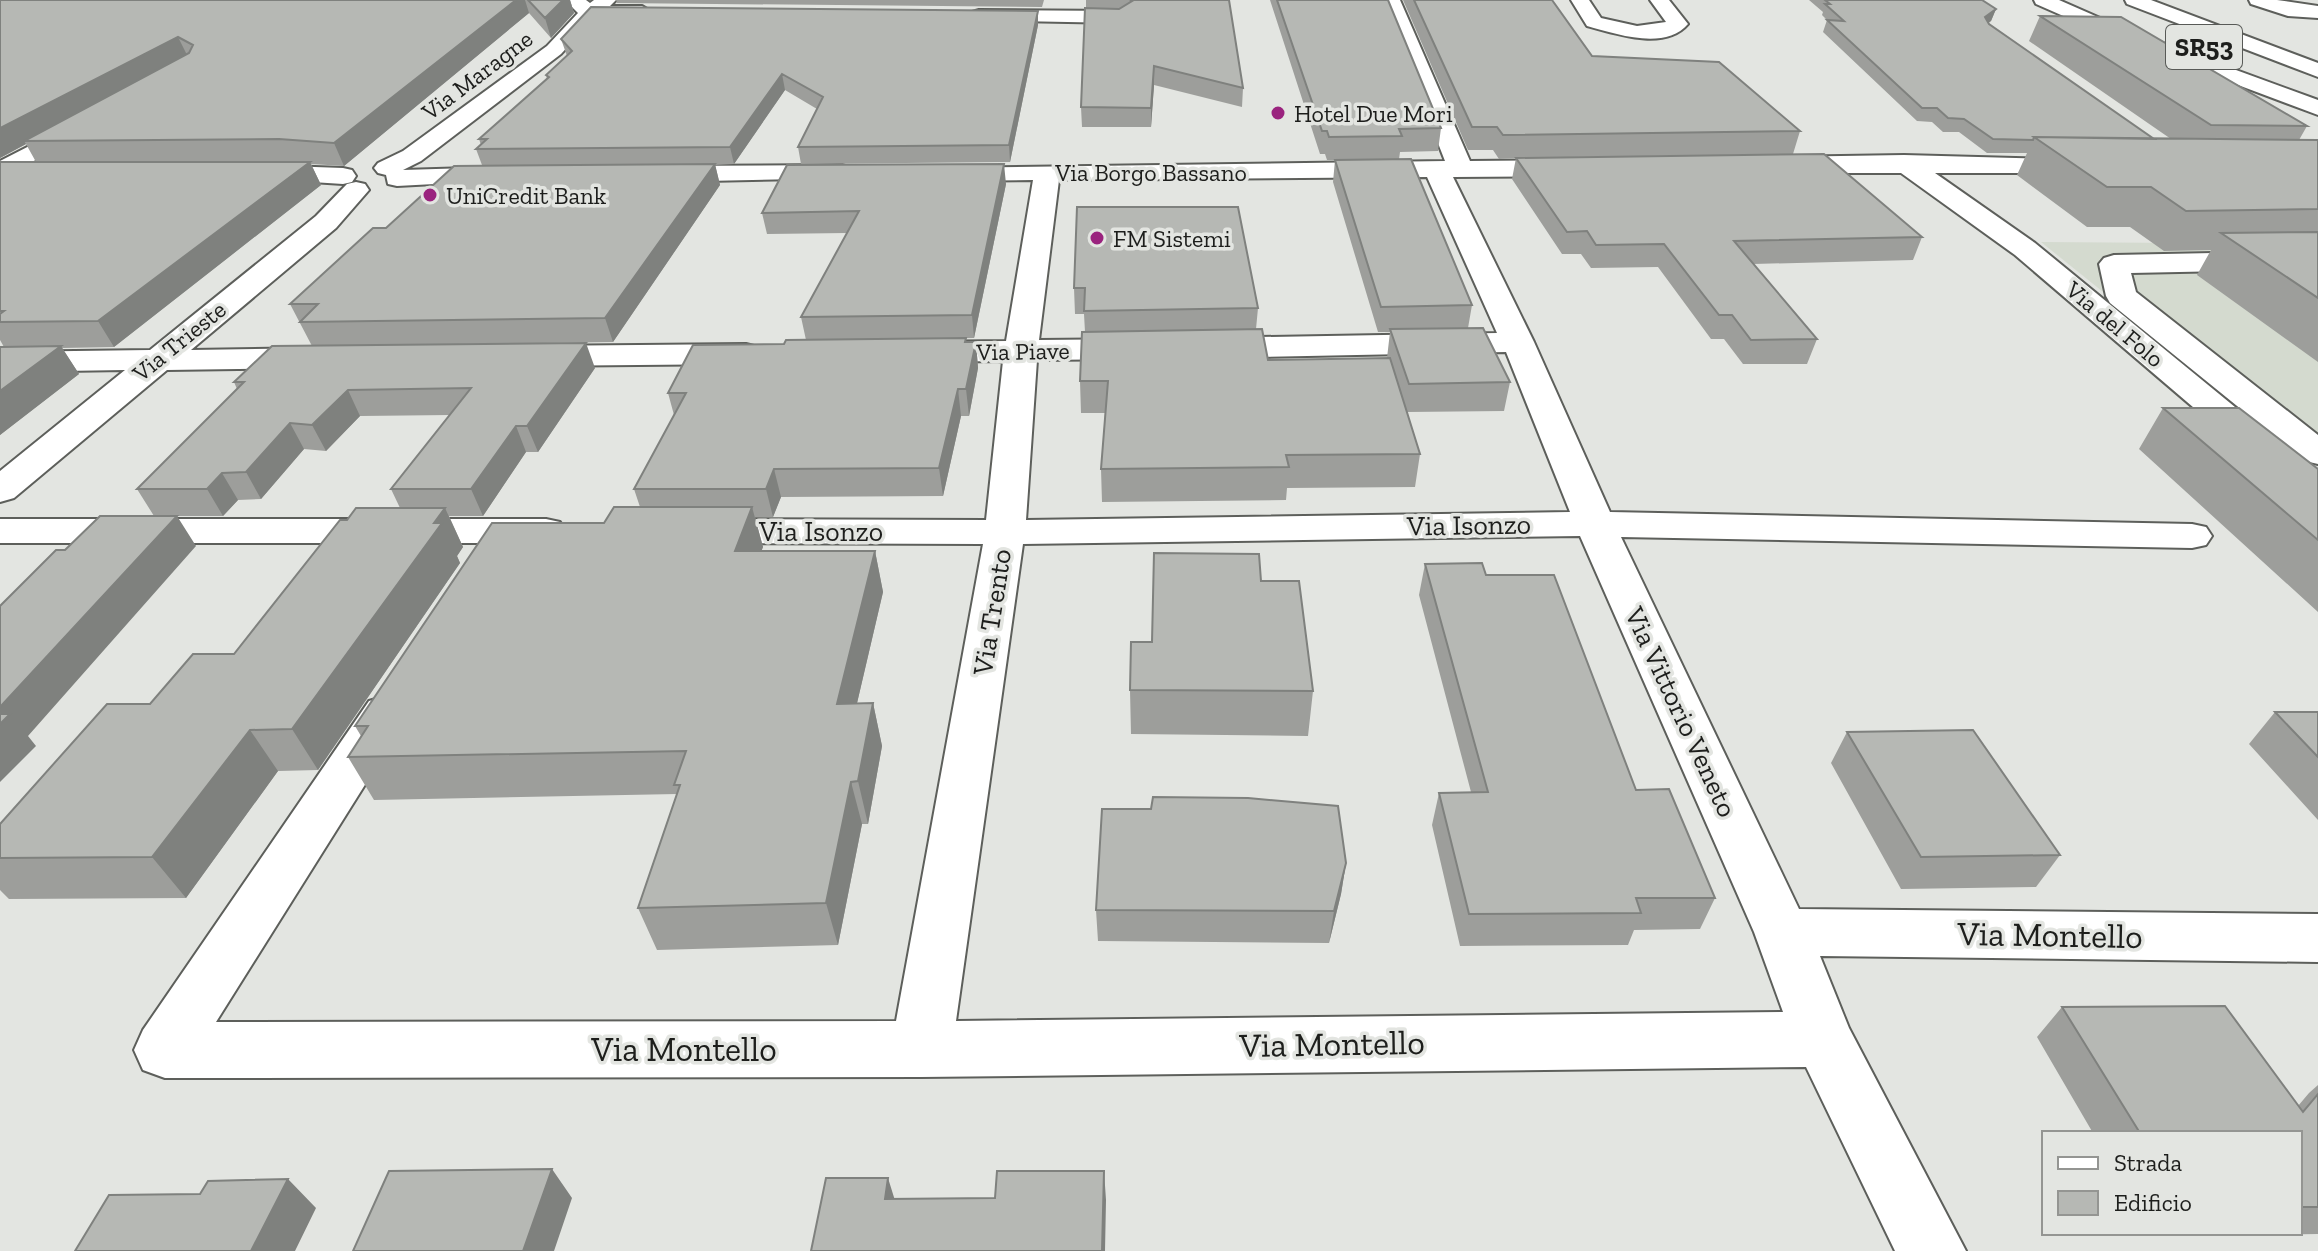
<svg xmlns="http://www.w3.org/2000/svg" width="2318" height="1251" font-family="'Zilla Slab',serif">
<rect width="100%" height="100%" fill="#e3e5e1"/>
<!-- built -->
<path fill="#d4dacf" d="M 2041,242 L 2318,244 L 2318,465 Z"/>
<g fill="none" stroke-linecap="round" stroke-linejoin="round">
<defs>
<path id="minor" d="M 565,0 L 586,0 L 590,3 L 594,0 L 616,0 L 610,6 L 642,6 L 652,12 L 642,18 L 594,18 L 561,54 L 421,161 L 403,170 L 502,167 L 511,170 L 515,175 L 511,180 L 397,186 L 388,184 L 386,175 L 378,173 L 374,168 L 378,163 L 403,151 L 547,46 L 578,13 Z
M 1382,0 L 1400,0 L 1470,161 L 1574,160 L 1583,163 L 1587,168 L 1583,173 L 1574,176 L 1453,177 L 1534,342 L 1610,512 L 2192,524 L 2206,527 L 2212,536 L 2206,545 L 2192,548 L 1621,537 L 1799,909 L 2318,914 L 2318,962 L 1820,956 L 1849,1028 L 1966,1251 L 1895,1251 L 1806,1067 L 921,1077 L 165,1078 L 143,1070 L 134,1050 L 143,1030 L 369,701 L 386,696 L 403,701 L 410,713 L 216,1022 L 896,1021 L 983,544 L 698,543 L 684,540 L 678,531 L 684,522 L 698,519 L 986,520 L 1003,361 L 918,362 L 906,359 L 901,352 L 906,345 L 918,342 L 1006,341 L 1033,180 L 947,181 L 938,178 L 934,173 L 938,168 L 1445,161 ZM 1427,177 L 1497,333 L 1206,338 L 1194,341 L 1190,348 L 1194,355 L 1206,358 L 1506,352 L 1570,512 L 1026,520 L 1037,360 L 1142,359 L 1154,356 L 1158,349 L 1154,342 L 1142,339 L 1039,340 L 1059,180 ZM 1580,536 L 1754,932 L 1783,1012 L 956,1021 L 1023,544 Z
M 1571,0 L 1589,0 L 1601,18 L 1637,26 L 1666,22 L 1650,0 L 1669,0 L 1688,24 C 1665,51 1616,34 1587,26 Z
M 2249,0 L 2277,0 L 2318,6 L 2318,18 L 2288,16 L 2251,4 Z
M 979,10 L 1119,11 L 1129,17 L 1119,23 L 972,20 L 969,16 L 972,12 Z
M 82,119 L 90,121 L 94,126 L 90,131 L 0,179 L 0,161 Z
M 1904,155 L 2091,160 L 2095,165 L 2091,170 L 2082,173 L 1935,173 L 2035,243 L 2318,475 L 2318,506 L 2304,502 L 2015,255 L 1901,173 L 1775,173 L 1766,170 L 1762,165 L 1766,160 L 1775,157 Z
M 258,165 L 343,168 L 352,170 L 356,176 L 352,182 L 343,184 L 249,178 L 245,173 L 249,168 Z
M 842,165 L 851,168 L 855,173 L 851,178 L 659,182 L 650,179 L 646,174 L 650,169 L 659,166 Z
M 356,182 L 365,184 L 369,190 L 336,228 L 191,350 L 318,348 L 330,351 L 335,358 L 330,365 L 318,368 L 167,370 L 14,498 L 0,502 L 0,471 L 125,370 L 0,372 L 0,352 L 150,350 L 316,216 L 347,184 Z
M 2318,251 L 2318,269 L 2131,273 L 2136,292 L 2318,435 L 2318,464 L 2305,461 L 2110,303 L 2106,296 L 2099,264 L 2104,258 L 2114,255 Z
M 746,344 L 758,347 L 763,354 L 758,361 L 746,364 L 530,366 L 518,363 L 513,356 L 518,349 L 530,346 Z
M 0,519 L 546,519 L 560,522 L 566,531 L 560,540 L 546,543 L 0,543 Z"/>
<path id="highway" d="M 2034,0 L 2059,0 L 2132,32 L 2318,100 L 2318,115 L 2118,40 L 2036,4 Z
M 2125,0 L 2151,0 L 2318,63 L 2318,77 L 2127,4 Z"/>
</defs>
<!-- minor casing -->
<use href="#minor" stroke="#5d5f5b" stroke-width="4"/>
<!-- highway casing -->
<use href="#highway" stroke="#5d5f5b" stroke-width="4"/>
<!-- minor -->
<use href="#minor" fill="#fff" fill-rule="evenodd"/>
<!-- highway -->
<use href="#highway" fill="#fff" fill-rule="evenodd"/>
</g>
<!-- wall -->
<path fill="#9d9e9b" d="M 0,0 L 570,0 L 574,13 L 551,38 L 529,13 L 344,166 L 311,164 L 321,185 L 114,347 L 62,348 L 79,374 L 0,435 L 0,347 L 4,347 L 0,340 L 0,162 L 36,162 L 26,144 L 0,158 Z
M 616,0 L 1044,0 L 1042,7 L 617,3 Z
M 1086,0 L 1229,0 L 1243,88 L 1242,107 L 1154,85 L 1151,127 L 1082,127 L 1081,107 L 1119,8 L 1086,8 Z
M 1270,0 L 1388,0 L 1441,128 L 1438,151 L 1400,152 L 1399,159 L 1472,305 L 1468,328 L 1510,382 L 1504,411 L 1407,412 L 1420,454 L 1415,487 L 1287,488 L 1286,500 L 1102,502 L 1101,469 L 1105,413 L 1081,413 L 1080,381 L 1085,332 L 1084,314 L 1075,314 L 1074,288 L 1077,207 L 1258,308 L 1256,329 L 1268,360 L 1387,358 L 1390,332 L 1378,332 L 1333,182 L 1335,160 L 1327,160 L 1325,154 L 1320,154 Z
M 1403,0 L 1552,0 L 1592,56 L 1800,131 L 1793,154 L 1568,157 L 1922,237 L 1913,260 L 1753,264 L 1817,339 L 1807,364 L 1743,364 L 1724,339 L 1711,339 L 1658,267 L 1591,268 L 1581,254 L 1562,254 L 1512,179 L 1516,158 L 1499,159 L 1493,150 L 1468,150 Z
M 1809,0 L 1982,0 L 1996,9 L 1991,21 L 1988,23 L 2154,139 L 2171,139 L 2029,41 L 2040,16 L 2307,126 L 2299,140 L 2318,140 L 2318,362 L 2197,275 L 2211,250 L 2164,251 L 2130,227 L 2087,227 L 2017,175 L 2027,153 L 1987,153 L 1959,132 L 1943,132 L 1932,122 L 1917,121 L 1823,32 L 1827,20 L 1822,15 L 1823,12 Z
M 1038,11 L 1038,25 L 1010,162 L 801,164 L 798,147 L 817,109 L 785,90 L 734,164 L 715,165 L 720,185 L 613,342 L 312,346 L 290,304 L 386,228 L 482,165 L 476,149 L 481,145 L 479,139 L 547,79 L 546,75 L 567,56 L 561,39 Z
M 1006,184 L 974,338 L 903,339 L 966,338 L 966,342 L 976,342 L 978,368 L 969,416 L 961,416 L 943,496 L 781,497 L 773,517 L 755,517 L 763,547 L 761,551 L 875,551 L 883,592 L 857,703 L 873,703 L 882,746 L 868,824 L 862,824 L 838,945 L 657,950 L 638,908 L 677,794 L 374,800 L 348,757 L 361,736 L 355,726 L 604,523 L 640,507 L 634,489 L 674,415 L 668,393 L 784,344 L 806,340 L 801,317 L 847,233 L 767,234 L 762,213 Z
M 595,368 L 538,452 L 526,452 L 483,516 L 449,516 L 463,547 L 457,556 L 460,563 L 318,770 L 278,771 L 186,898 L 9,899 L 0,890 L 0,824 L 150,704 L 234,654 L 347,520 L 400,508 L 391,489 L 450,415 L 360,416 L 326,451 L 304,449 L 261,499 L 238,500 L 223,516 L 154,516 L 137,489 L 237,389 L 234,382 Z
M 2163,408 L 2318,469 L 2318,612 L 2139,449 Z
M 1425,564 L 1486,575 L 1636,790 L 1715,898 L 1700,929 L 1634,930 L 1628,945 L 1460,946 L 1432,825 L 1439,793 L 1471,792 L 1419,595 Z
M 1261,581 L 1313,691 L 1308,736 L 1131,734 L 1130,690 L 1152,642 Z
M 2275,712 L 2318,712 L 2318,820 L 2249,744 Z
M 1847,732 L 2060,855 L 2036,887 L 1901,889 L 1831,763 Z
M 1151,809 L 1346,863 L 1341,894 L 1329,943 L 1098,941 L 1096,910 Z
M 2062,1007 L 2298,1106 L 2309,1093 L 2318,1085 L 2318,1234 L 2154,1236 L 2152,1233 L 2300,1233 L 2300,1133 L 2093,1133 L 2037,1037 Z"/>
<!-- shaded-wall -->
<path fill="#7f817e" d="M 516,0 L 525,0 L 529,13 L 344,166 L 334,143 Z
M 562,0 L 570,0 L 574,13 L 551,38 L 545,18 Z
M 1996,9 L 1991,21 L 1980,28 L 1985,17 Z
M 1038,11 L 1038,25 L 1010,162 L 1009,145 Z
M 178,37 L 188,57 L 24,141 L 26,144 L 0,158 L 0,128 Z
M 1154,66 L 1154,85 L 1151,127 L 1151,108 Z
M 782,74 L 785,90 L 734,164 L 730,147 Z
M 310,162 L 321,185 L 114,347 L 98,321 Z
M 715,164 L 720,185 L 613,342 L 605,318 Z
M 1004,164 L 1006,184 L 974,338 L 972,315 Z
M 976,342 L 978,368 L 969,416 L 966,389 Z
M 586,343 L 595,368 L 538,452 L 527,426 Z
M 61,346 L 79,374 L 0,435 L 0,391 Z
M 958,389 L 961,416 L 943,496 L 939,468 Z
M 348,390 L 360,416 L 326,451 L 312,425 Z
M 290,423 L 304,449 L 261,499 L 246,472 Z
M 516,426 L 526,452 L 483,516 L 471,489 Z
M 774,469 L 781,497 L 773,517 L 766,489 Z
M 222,473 L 238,500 L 223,516 L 207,489 Z
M 752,507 L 763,547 L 746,592 L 735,551 Z
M 445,508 L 463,547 L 457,556 L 460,563 L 318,770 L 292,729 Z
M 177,516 L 196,546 L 28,736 L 36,746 L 0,782 L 0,707 Z
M 875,551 L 883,592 L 847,746 L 837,704 Z
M 873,703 L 882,746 L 868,824 L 858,781 Z
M 250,730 L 278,771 L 186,898 L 152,857 Z
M 851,782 L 862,824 L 838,945 L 826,903 Z
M 1346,863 L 1341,894 L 1329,943 L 1334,911 Z
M 552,1169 L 572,1198 L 554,1251 L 523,1251 Z
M 1104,1171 L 1106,1200 L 1105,1251 L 1102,1251 Z
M 888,1178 L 897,1207 L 885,1199 Z
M 288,1179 L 316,1208 L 295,1251 L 251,1251 Z"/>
<!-- building -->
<path fill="#b6b8b4" stroke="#7f817e" stroke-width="2" d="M 0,0 L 516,0 L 334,143 L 279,139 L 24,141 L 189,53 L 193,45 L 178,37 L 0,128 Z
M 528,0 L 563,0 L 545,18 Z
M 1130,0 L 1229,0 L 1243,88 L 1154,66 L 1151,108 L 1081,107 L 1085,8 L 1119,9 L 1132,1 Z
M 1277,0 L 1388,0 L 1441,128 L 1399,129 L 1402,136 L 1329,137 L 1327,131 L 1322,131 Z
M 1414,0 L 1552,0 L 1592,56 L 1719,62 L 1800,131 L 1503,135 L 1497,127 L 1472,127 Z
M 1825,0 L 1982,0 L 1996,9 L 1985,17 L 1989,24 L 2154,139 L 2034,137 L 2033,140 L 1993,139 L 1964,119 L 1948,118 L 1937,108 L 1922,108 L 1827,20 L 1844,21 L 1825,4 L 1830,4 Z
M 591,7 L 1038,11 L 1009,145 L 798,147 L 823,97 L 782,74 L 730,147 L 476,149 L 487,139 L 479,139 L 549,77 L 546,75 L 572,51 L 561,39 Z
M 2040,16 L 2121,17 L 2307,126 L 2211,125 Z
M 2034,137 L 2318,140 L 2318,209 L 2186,211 L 2151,187 L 2107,187 Z
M 1824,154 L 1922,237 L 1734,241 L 1817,339 L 1751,340 L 1732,315 L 1719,315 L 1664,244 L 1596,245 L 1587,231 L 1567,232 L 1516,158 Z
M 1411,159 L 1472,305 L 1381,307 L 1335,160 Z
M 0,162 L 310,162 L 98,321 L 0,322 L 0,314 L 4,311 L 0,311 Z
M 715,164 L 605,318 L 300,322 L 318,304 L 290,304 L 373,228 L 386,228 L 454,166 Z
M 1004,164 L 972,315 L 801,317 L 859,211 L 762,213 L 787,165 Z
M 1077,207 L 1238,207 L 1258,308 L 1084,311 L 1085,288 L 1074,288 Z
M 2318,232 L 2318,298 L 2221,233 Z
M 1483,328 L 1510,382 L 1409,384 L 1390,329 Z
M 1262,329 L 1268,360 L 1390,358 L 1420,454 L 1286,455 L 1289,467 L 1101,469 L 1108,381 L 1080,381 L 1082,332 Z
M 966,338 L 965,342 L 976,342 L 966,389 L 958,389 L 939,468 L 774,469 L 766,489 L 634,489 L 686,393 L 668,393 L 693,345 L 784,344 L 786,340 Z
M 586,343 L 527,426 L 516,426 L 471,489 L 391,489 L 471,388 L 348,390 L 312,425 L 290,423 L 246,472 L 222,473 L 207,489 L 137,489 L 244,382 L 234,382 L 272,346 Z
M 61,346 L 0,391 L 0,347 Z
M 2163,408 L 2239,408 L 2318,469 L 2318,540 Z
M 614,507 L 752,507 L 735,551 L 875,551 L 837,704 L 873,703 L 858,781 L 851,782 L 826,903 L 638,908 L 680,785 L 674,785 L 686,751 L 348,757 L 368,726 L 355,726 L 492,523 L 604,523 Z
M 356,508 L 445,508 L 434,523 L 442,523 L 292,729 L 250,730 L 152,857 L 0,858 L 0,824 L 107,704 L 150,704 L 193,654 L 234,654 L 340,520 L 347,520 Z
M 100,516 L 177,516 L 0,707 L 0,606 L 56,550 L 65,550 Z
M 1154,553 L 1259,554 L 1261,581 L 1299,581 L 1313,691 L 1130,690 L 1131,642 L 1152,642 Z
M 1482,563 L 1486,575 L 1554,575 L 1636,790 L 1669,789 L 1715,898 L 1636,898 L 1641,913 L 1469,914 L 1439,793 L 1488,792 L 1425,564 Z
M 2275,712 L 2318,712 L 2318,757 Z
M 0,714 L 10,714 L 0,724 Z
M 1973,730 L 2060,855 L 1921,857 L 1847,732 Z
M 1153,797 L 1248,798 L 1338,806 L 1346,863 L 1334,911 L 1096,910 L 1102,809 L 1151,809 Z
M 2225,1006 L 2303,1112 L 2318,1094 L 2318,1207 L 2300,1207 L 2300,1133 L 2140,1133 L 2062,1007 Z
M 552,1169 L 523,1251 L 353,1251 L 389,1171 Z
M 997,1171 L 1104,1171 L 1102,1251 L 811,1251 L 826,1178 L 888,1178 L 885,1199 L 995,1198 Z
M 288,1179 L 251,1251 L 75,1251 L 109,1195 L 200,1194 L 208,1181 Z"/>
<!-- markers -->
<g fill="#9a237e" stroke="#e3e5e1" stroke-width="3">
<circle cx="1278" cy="113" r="8"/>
<circle cx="430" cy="195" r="8"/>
<circle cx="1097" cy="238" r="8"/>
</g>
<g text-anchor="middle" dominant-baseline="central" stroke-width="7" stroke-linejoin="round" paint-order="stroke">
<!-- far-street labels -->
<g font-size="24" fill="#1d1e1c" stroke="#e3e5e1">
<text transform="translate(477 75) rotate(-37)">Via Maragne</text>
<text x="1151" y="172">Via Borgo Bassano</text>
<text transform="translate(2115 324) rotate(40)">Via del Folo</text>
<text transform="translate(179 341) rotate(-39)">Via Trieste</text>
<text transform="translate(1023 351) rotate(-1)">Via Piave</text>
</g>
<!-- far-poi labels -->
<g font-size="24" fill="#1d1e1c" stroke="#e3e5e1" text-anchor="start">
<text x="1294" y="113">Hotel Due Mori</text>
<text x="446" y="195">UniCredit Bank</text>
<text x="1113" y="238">FM Sistemi</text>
</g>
<!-- shield labels -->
<rect fill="#e3e5e1" stroke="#585a57" stroke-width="2" x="2166" y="25" width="76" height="44" rx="6"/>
<g font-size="26" font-weight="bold" fill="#1d1e1c">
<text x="2204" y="47">SR53</text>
</g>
<!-- street labels -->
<g font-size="28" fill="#1d1e1c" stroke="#e3e5e1">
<text transform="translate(1469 525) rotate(-1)">Via Isonzo</text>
<text x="821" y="531">Via Isonzo</text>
<text transform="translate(992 612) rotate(-81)">Via Trento</text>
<text transform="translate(1681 712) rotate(65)">Via Vittorio Veneto</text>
</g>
<!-- near-street labels -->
<g font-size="34" fill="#1d1e1c" stroke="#e3e5e1">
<text transform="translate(2050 935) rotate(1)">Via Montello</text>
<text transform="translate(1332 1044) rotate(-1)">Via Montello</text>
<text x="684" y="1049">Via Montello</text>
</g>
</g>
<!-- legend -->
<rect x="2042" y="1131" width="260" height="104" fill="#e3e5e1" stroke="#949592" stroke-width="2"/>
<rect x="2058" y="1157" width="40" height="12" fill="#ffffff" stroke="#949592" stroke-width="2"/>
<text x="2114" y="1171" font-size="24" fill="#1d1e1c">Strada</text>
<rect x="2058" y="1191" width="40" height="24" fill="#b6b8b4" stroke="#949592" stroke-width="2"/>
<text x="2114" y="1211" font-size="24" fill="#1d1e1c">Edificio</text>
</svg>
